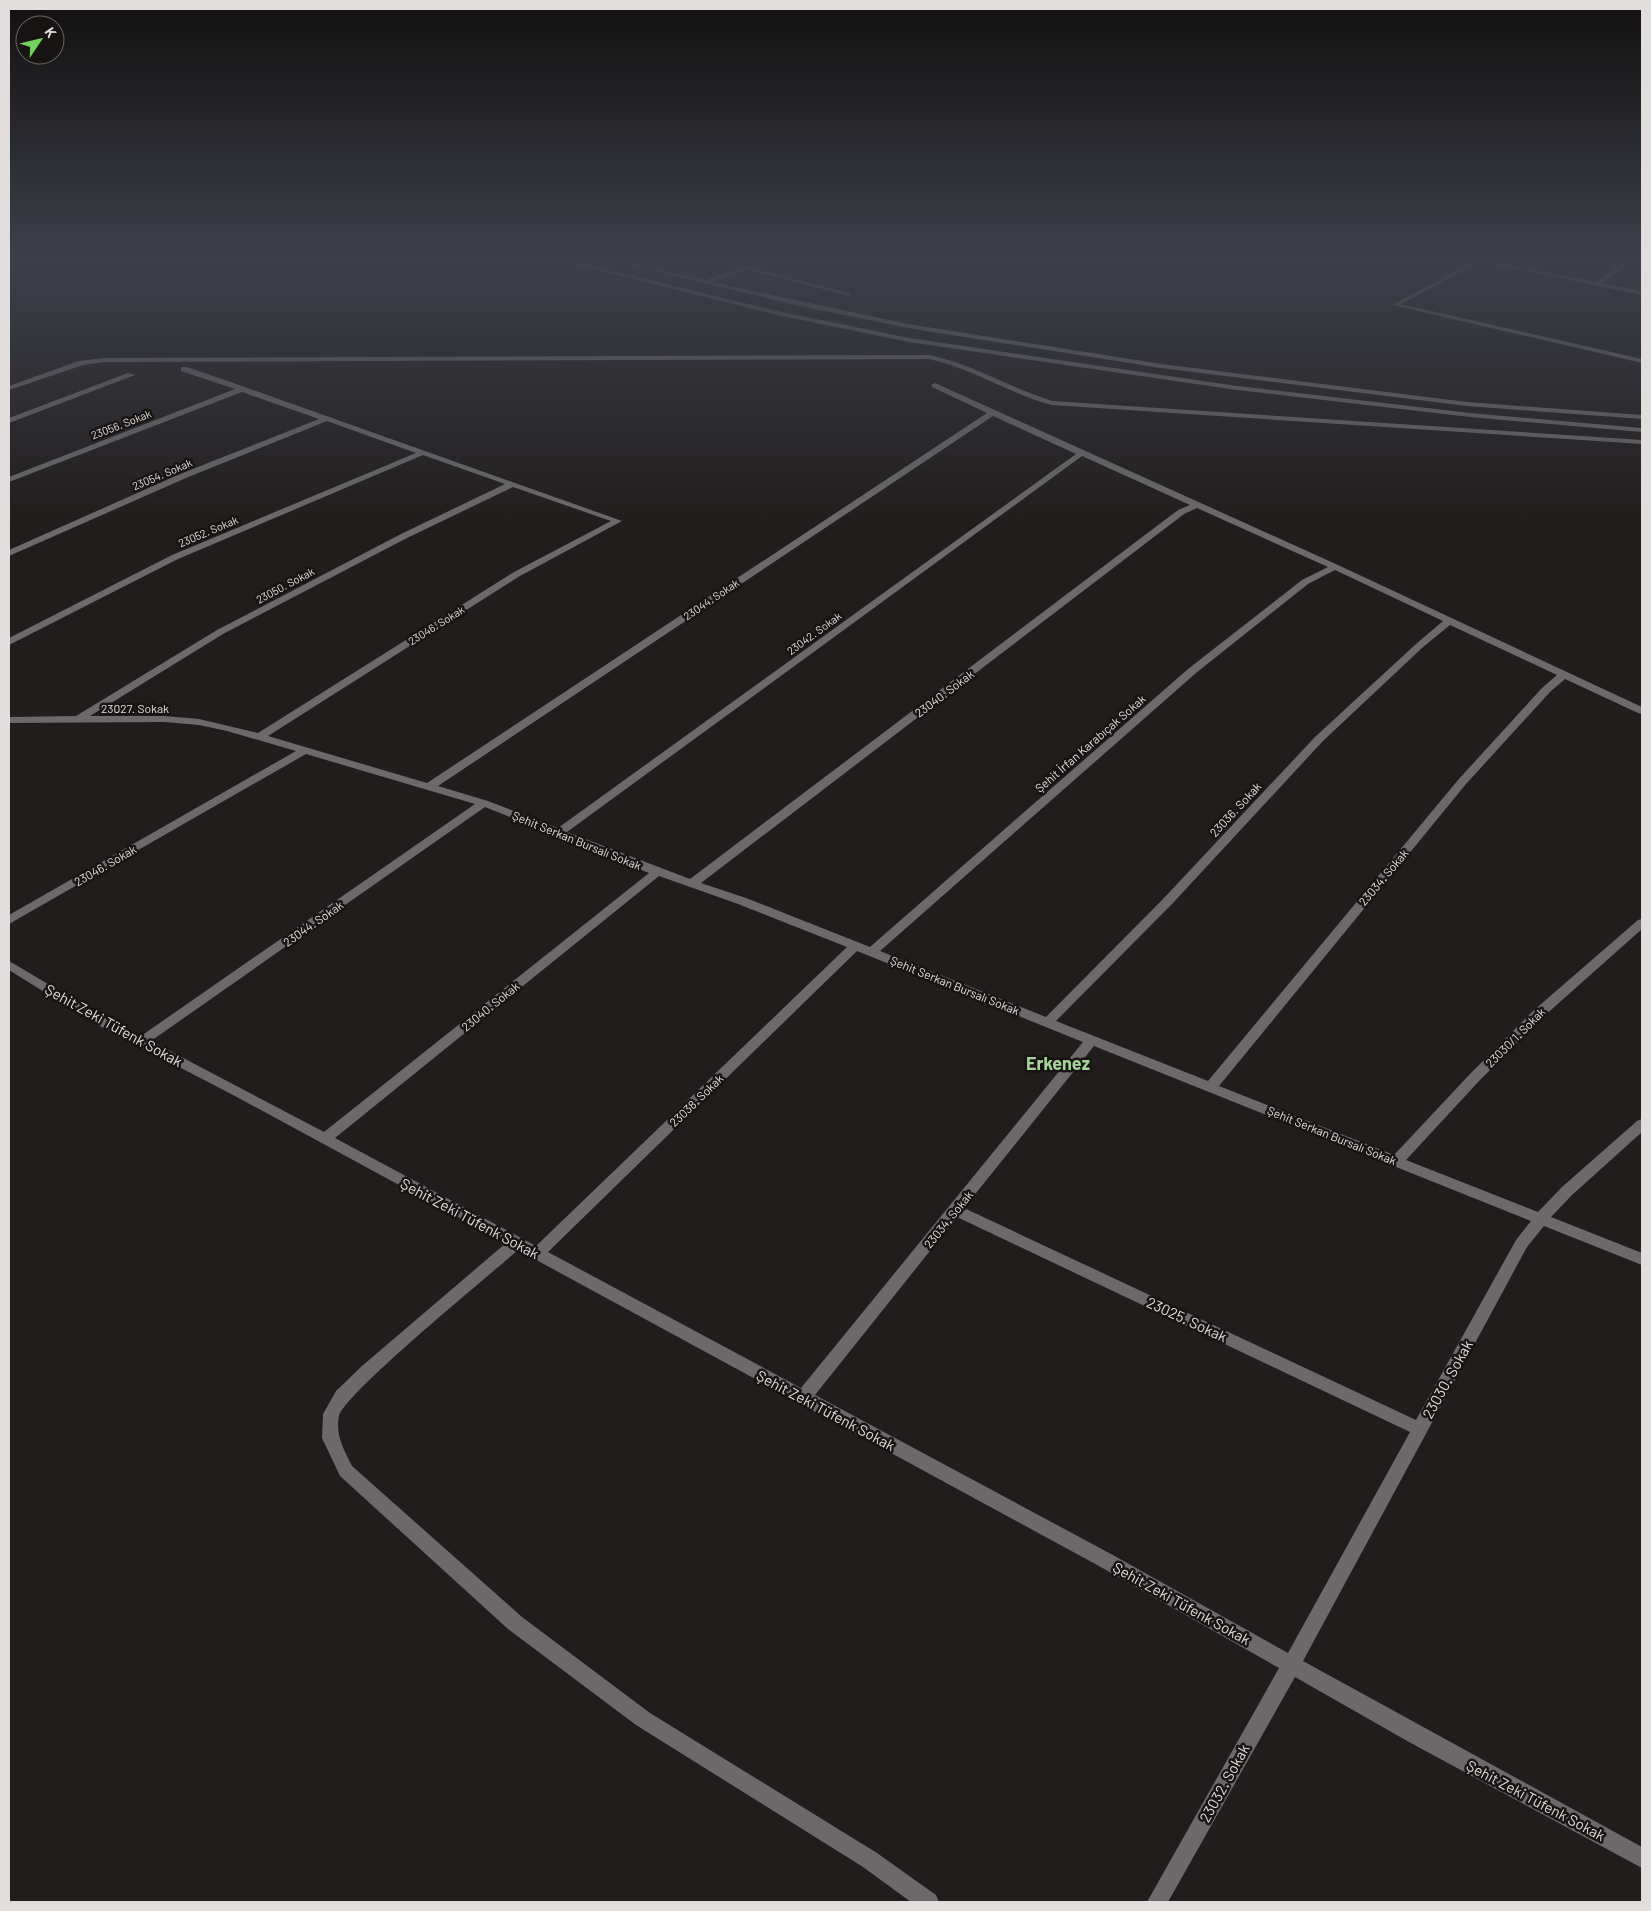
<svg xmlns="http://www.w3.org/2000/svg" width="1651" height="1911" font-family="Barlow,sans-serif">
<rect width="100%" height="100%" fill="#211d1c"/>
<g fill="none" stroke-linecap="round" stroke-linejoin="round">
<!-- minor -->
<path fill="#6c696a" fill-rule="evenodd" d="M 247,260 L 326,260 L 323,262 L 268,265 Z
M 557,260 L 567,260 L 777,311 L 909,338 L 1237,386 L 1470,413 L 1642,428 L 1642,432 L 1470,417 L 1237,390 L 909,342 L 777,315 Z
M 608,260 L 619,260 L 705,280 L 747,266 L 852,294 L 849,296 L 747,270 L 712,282 L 908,324 L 1161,364 L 1467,402 L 1642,415 L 1642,419 L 1467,406 L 1161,368 L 908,328 L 795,305 Z
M 1476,260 L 1488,260 L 1596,282 L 1626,260 L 1633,260 L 1602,283 L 1642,291 L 1642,295 L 1481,262 L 1401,304 L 1642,359 L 1642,363 L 1392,305 Z
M 929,355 C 973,364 1010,388 1052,401 L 1642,440 L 1642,444 L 1052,405 C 1009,394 972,368 929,359 L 104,362 L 83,365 L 9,390 L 9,386 L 79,361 L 104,358 Z
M 181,367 L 187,367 L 245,387 L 622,521 L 520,576 L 268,736 L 427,783 L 987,413 L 932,387 L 931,385 L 935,383 L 1338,565 L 1642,707 L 1642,714 L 1638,713 L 1565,679 L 1550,692 L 1466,784 L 1219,1086 L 1394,1155 L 1470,1074 L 1533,1011 L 1638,920 L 1642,919 L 1642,929 L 1543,1017 L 1480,1080 L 1406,1160 L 1538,1212 L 1562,1187 L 1637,1121 L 1642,1119 L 1642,1132 L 1572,1195 L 1551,1217 L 1642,1253 L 1642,1265 L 1544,1226 L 1527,1247 L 1303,1661 L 1642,1847 L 1642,1868 L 1409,1742 L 1295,1677 L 1168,1902 L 1147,1902 L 1279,1668 L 1099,1566 L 518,1250 C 491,1274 345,1393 339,1416 C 335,1435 344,1450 352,1466 L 522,1617 L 650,1713 L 877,1853 L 936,1895 L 939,1902 L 911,1902 L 863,1867 L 636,1725 L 508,1629 L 340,1476 L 322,1438 L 323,1414 L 336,1391 L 362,1366 L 506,1243 L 235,1096 L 94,1023 L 9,970 L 9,961 L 104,1017 L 141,1036 L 475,804 L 306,754 L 9,924 L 9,915 L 296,751 L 227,731 L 199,725 L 164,722 L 9,723 L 9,717 L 76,716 L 217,630 L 401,534 L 505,484 L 423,455 L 178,559 L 9,645 L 9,638 L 172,555 L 416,453 L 327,421 L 186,478 L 9,556 L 9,550 L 180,474 L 319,419 L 242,392 L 9,482 L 9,477 L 235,389 L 181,371 ZM 993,416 L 1076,454 L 558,828 L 488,801 L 438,786 ZM 1082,456 L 1190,505 L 1178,510 L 690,879 L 567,832 ZM 513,487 L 611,521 L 514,572 L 258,733 L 199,719 L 164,716 L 90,716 L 223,634 L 407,538 ZM 1197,508 L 1328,567 L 1302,580 L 1188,669 L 870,947 L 746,898 L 701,883 L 1184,514 ZM 1335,570 L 1443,621 L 1416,644 L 1315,737 L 1164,898 L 1046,1017 L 880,951 L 1196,673 L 1308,584 ZM 1450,625 L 1557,675 L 1542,688 L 1458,780 L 1208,1081 L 1056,1021 L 1172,904 L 1323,741 L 1422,648 ZM 485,807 L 649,873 L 324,1132 L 151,1041 ZM 659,876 L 738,904 L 847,947 L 536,1246 L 335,1138 ZM 857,951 L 1083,1042 L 801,1388 L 548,1252 ZM 1094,1046 L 1531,1221 L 1516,1240 L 1416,1420 L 964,1208 ZM 957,1217 L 1410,1432 L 1288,1653 L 1111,1554 L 815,1395 Z
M 128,373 L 135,375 L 9,423 L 9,418 Z"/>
</g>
<!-- sky -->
<linearGradient id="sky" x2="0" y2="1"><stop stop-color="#12100f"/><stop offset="0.49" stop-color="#3d404b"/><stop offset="1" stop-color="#3d404b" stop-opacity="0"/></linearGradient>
<rect width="1651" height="527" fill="url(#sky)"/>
<g text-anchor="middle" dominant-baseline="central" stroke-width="5" stroke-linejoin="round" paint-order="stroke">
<!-- far-street labels -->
<g font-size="11" fill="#e0dddc" stroke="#181413">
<text transform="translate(121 424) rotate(-21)">23056. Sokak</text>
<text transform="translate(162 474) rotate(-23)">23054. Sokak</text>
<text transform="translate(208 531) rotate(-23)">23052. Sokak</text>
<text transform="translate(285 585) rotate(-28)">23050. Sokak</text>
<text transform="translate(711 599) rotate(-34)">23044. Sokak</text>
<text transform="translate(436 625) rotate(-32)">23046. Sokak</text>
<text transform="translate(814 633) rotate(-36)">23042. Sokak</text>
</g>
<!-- street labels -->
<g font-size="12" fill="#e0dddc" stroke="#181413">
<text transform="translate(944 693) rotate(-37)">23040. Sokak</text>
<text x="135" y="708">23027. Sokak</text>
<text transform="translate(1090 743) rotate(-41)">Şehit İrfan Karabıçak Sokak</text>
<text transform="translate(1235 809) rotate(-47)">23036. Sokak</text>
<text transform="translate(577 840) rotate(22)">Şehit Serkan Bursalı Sokak</text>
<text transform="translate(105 865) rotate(-30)">23046. Sokak</text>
<text transform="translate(1383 877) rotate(-50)">23034. Sokak</text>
<text transform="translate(313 923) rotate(-35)">23044. Sokak</text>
<text transform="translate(955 985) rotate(22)">Şehit Serkan Bursalı Sokak</text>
<text transform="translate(490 1006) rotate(-39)">23040. Sokak</text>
<text transform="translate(1515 1037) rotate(-45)">23030/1. Sokak</text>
<text transform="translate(696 1100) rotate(-44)">23038. Sokak</text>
<text transform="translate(1332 1135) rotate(22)">Şehit Serkan Bursalı Sokak</text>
<text transform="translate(948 1219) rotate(-51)">23034. Sokak</text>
</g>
<!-- near-street labels -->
<g font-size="15" fill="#e0dddc" stroke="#181413">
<text transform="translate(114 1025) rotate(29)">Şehit Zeki Tüfenk Sokak</text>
<text transform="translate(470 1218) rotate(28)">Şehit Zeki Tüfenk Sokak</text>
<text transform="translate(1187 1319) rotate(25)">23025. Sokak</text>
<text transform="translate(1447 1379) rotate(-61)">23030. Sokak</text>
<text transform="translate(826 1410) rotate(28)">Şehit Zeki Tüfenk Sokak</text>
<text transform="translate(1182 1603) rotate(29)">Şehit Zeki Tüfenk Sokak</text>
<text transform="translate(1224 1783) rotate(-61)">23032. Sokak</text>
<text transform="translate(1536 1800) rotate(28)">Şehit Zeki Tüfenk Sokak</text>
</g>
<!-- district labels -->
<g font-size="18" font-weight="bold" fill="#a4d799" stroke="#181413">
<text x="1058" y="1063">Erkenez</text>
</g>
</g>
<!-- border -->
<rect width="1651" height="1911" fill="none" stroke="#e0dddc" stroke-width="20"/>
<!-- north arrow -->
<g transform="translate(40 40) rotate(55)"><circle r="24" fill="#181413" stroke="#686463"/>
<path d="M0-4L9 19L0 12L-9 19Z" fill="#73d25c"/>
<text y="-8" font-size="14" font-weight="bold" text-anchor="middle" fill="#e0dddc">K</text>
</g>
</svg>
